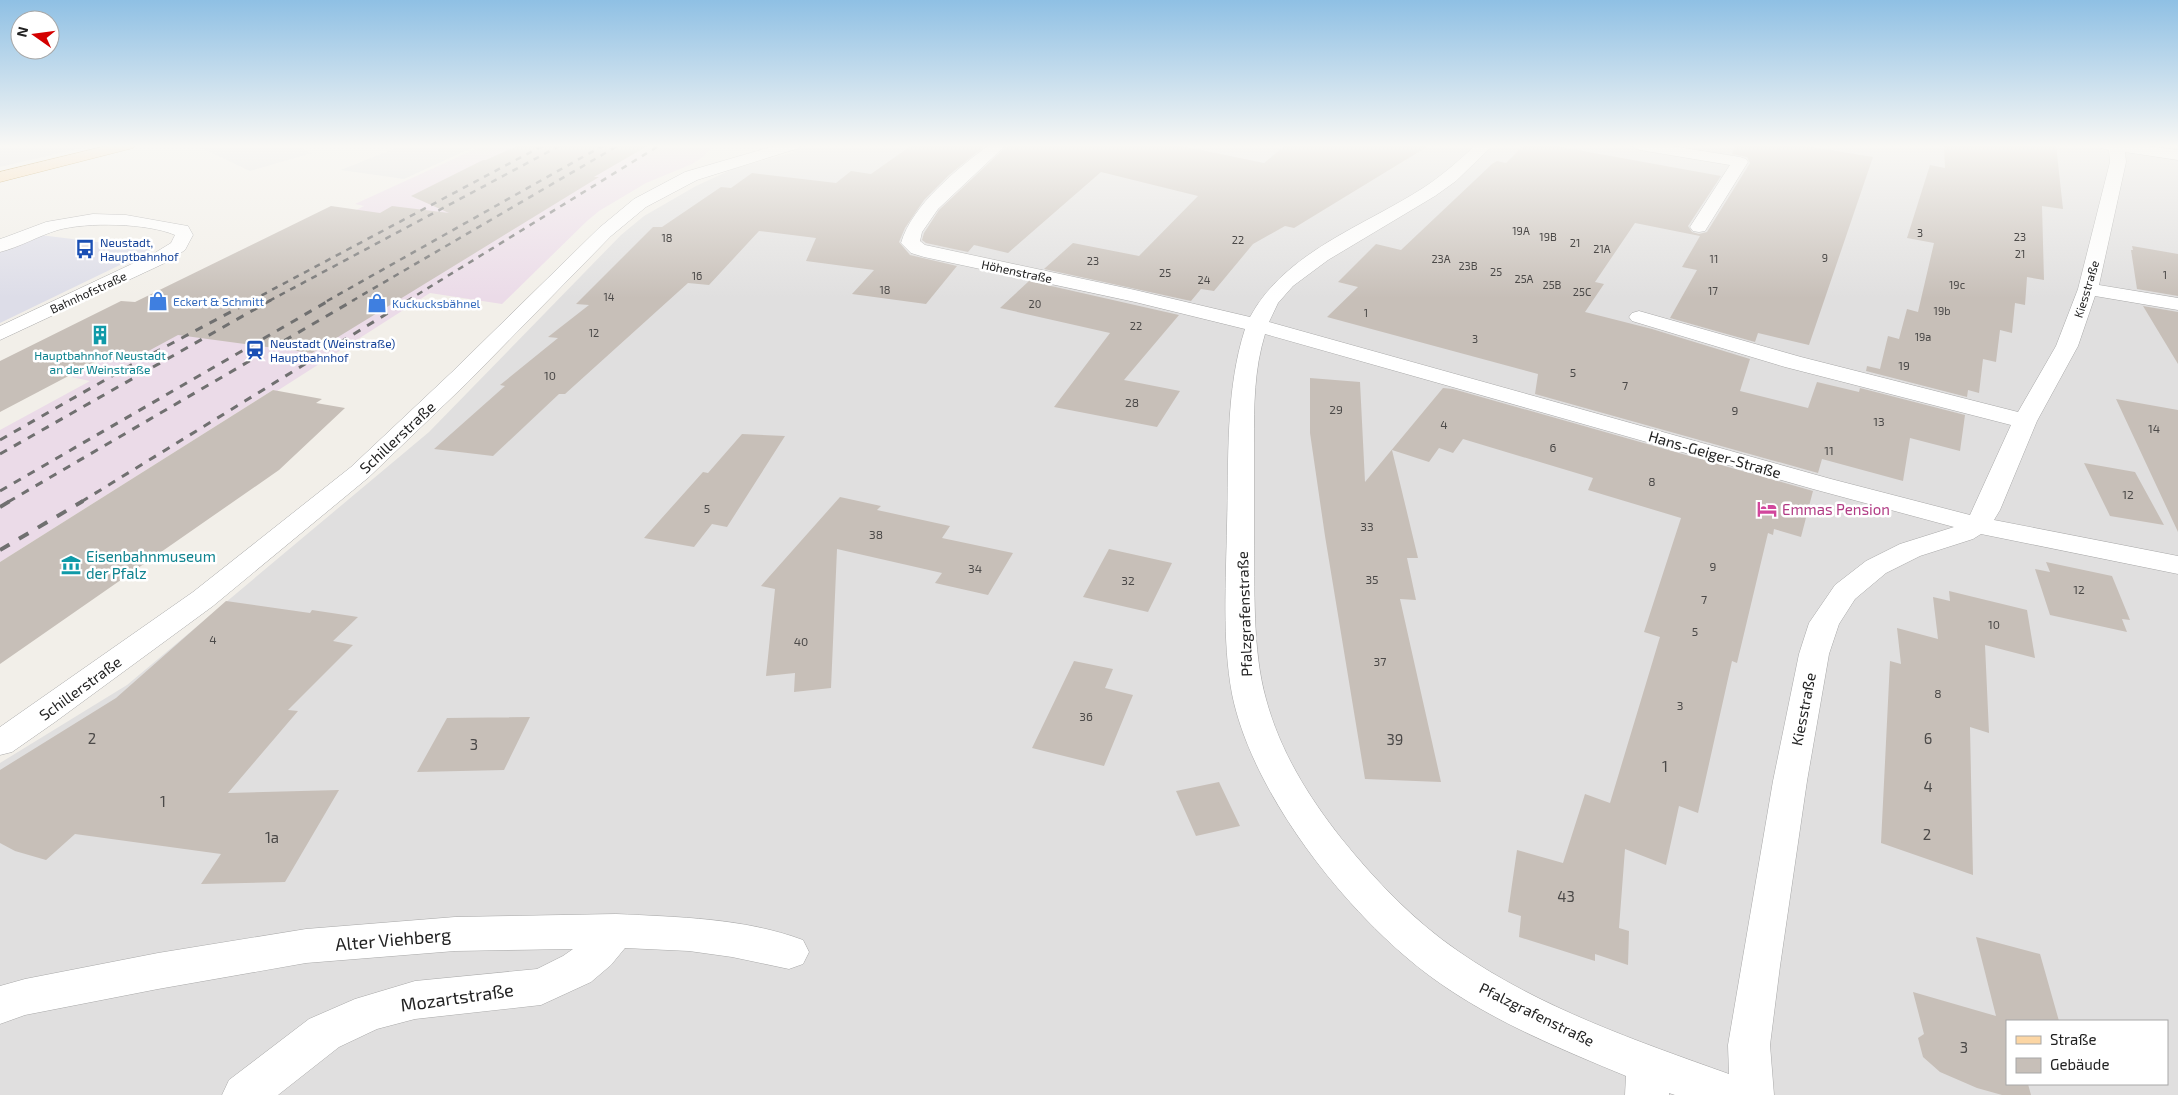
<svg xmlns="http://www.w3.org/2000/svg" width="2178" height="1095" font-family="'Exo 2',sans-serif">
<rect width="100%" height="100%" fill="#f2efe9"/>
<!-- residential -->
<path fill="#e0dfdf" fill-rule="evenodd" d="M 0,145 L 94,145 L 0,167 Z
M 781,145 L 2178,145 L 2178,1095 L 0,1095 L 0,763 L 127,685 L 429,432 L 621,235 L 644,216 L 696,186 L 735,168 L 795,152 ZM 2007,1021 L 2167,1021 L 2167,1084 L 2007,1084 Z"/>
<!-- industrial -->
<path fill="#ebdbe8" d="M 484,145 L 714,145 L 703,157 L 692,164 L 646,183 L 599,211 L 587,221 L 502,304 L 430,293 L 277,391 L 273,390 L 0,562 L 0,430 L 90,381 L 71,377 L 359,223 L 339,219 L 364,206 L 355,204 Z"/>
<!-- parking -->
<path fill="#e2e2e2" d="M 203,145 L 292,145 L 312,153 L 250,171 L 197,146 Z
M 403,145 L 478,145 L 404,179 L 341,170 Z"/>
<!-- plaza -->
<path fill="#dddde8" d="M 40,235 L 153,249 L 0,323 L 0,252 Z"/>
<!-- building -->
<path fill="#c7bfb8" d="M 519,145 L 649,145 L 594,177 L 599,177 L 312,353 L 178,335 L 141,355 L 116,351 L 0,412 L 0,361 L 121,301 L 135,302 L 331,206 L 380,213 L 392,206 L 449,213 L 411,196 L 483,160 L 486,160 Z
M 912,145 L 986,145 L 949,175 L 924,200 L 905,228 L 899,242 L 910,255 L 957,266 L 926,304 L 852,294 L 874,270 L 806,261 L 816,238 L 759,231 L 709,285 L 688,283 L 565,394 L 559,394 L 493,456 L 434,449 L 505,386 L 500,385 L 558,338 L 548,337 L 589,305 L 576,304 L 653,227 L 662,227 L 721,187 L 731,188 L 752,173 L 836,183 L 851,171 L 871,174 Z
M 1008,145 L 1177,145 L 1264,163 L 1286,145 L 1430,145 L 1294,228 L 1285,226 L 1253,244 L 1214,291 L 1201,289 L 1191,301 L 1044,269 L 1073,243 L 1139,256 L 1198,196 L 1101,172 L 1008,253 L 974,245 L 968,252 L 926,243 L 922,240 L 924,233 L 939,210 Z
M 1524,145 L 1550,145 L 1721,176 L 1688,226 L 1692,232 L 1699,234 L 1707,232 L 1750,163 L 1747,157 L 1732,154 L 1736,145 L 1800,145 L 1873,157 L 1809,345 L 1758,333 L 1755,342 L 1670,318 L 1697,270 L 1682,267 L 1700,236 L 1635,223 L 1595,282 L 1604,284 L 1585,312 L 1652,329 L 1750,359 L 1740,391 L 1808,408 L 1817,382 L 1859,392 L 1860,388 L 1965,415 L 1960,451 L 1910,438 L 1903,481 L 1822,459 L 1818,473 L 1535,394 L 1538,374 L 1327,317 L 1358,287 L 1338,282 L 1376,244 L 1401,250 L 1492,164 L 1497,161 L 1506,163 Z
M 1944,145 L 2056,145 L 2063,209 L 2042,206 L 2044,280 L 2027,277 L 2025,305 L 2015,303 L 2012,333 L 2000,330 L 1996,362 L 1983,359 L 1979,393 L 1968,390 L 1967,397 L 1866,371 L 1867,366 L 1880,369 L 1888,336 L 1899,339 L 1907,309 L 1918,312 L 1934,243 L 1907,238 L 1930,165 L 1945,168 Z
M 2132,246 L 2178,254 L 2178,296 L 2137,289 L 2131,250 L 2133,250 Z
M 1029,281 L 1179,315 L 1124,380 L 1180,391 L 1157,427 L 1054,407 L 1110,333 L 1000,308 Z
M 2143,306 L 2178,312 L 2178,364 Z
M 1310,378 L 1360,382 L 1365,482 L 1443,388 L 1453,389 L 1813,491 L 1801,537 L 1774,529 L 1773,535 L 1768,533 L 1737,663 L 1732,661 L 1698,813 L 1679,806 L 1666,865 L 1625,849 L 1619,928 L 1629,931 L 1628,965 L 1595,954 L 1595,961 L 1519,937 L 1521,916 L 1508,912 L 1517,850 L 1563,863 L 1585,794 L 1610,803 L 1660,637 L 1644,632 L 1681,518 L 1588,490 L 1593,478 L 1463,439 L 1453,453 L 1439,448 L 1429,462 L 1392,450 L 1418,558 L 1407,558 L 1416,600 L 1400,599 L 1441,782 L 1365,779 L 1325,536 L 1310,433 Z
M 273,390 L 322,399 L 316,403 L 345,408 L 279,470 L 0,664 L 0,562 Z
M 2116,399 L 2178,410 L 2178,532 Z
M 742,434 L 785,436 L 727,527 L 712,524 L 694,547 L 644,538 L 703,472 L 708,473 Z
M 2084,463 L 2135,472 L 2164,525 L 2110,516 Z
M 840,497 L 881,506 L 877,510 L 950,526 L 942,538 L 1013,553 L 988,595 L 935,583 L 942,573 L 837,549 L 831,688 L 794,692 L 795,673 L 766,676 L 775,589 L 761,586 Z
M 1109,549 L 1172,563 L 1148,612 L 1083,597 Z
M 2046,562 L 2112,576 L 2130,620 L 2122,619 L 2127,632 L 2050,615 L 2035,569 L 2050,572 Z
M 1949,591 L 2027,610 L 2035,658 L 1985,645 L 1989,733 L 1970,727 L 1973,875 L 1881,843 L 1890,661 L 1901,664 L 1897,628 L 1938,639 L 1933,597 L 1950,601 Z
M 226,601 L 310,613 L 312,610 L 358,617 L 333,641 L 353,645 L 288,710 L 298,711 L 228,793 L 339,790 L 285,882 L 201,884 L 221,854 L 75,834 L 46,860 L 15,851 L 0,843 L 0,770 L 116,698 Z
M 1074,661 L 1113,669 L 1105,688 L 1133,695 L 1104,766 L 1032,748 Z
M 530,717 L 504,770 L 417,772 L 447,718 Z
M 1219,782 L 1240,826 L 1196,836 L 1176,791 Z
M 1976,937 L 2040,954 L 2059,1021 L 2007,1021 L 2007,1084 L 2028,1084 L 2031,1095 L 2002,1095 L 1977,1088 L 1940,1072 L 1923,1057 L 1918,1038 L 1924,1034 L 1913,992 L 1996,1016 Z"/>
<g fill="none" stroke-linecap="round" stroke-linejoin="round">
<defs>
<path id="minor" d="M 778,145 L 801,145 L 799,148 L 697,180 L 646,207 L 611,236 L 468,382 L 369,477 L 213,606 L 55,722 L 12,752 L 0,755 L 0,727 L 193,592 L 351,467 L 452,372 L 599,228 L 634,199 L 685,172 Z
M 989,145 L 1006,145 L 938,209 L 922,232 L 920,241 L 925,245 L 1135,290 L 1250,317 C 1285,252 1364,226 1423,188 C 1442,176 1459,160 1476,145 L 1493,145 L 1456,181 L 1435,196 L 1328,260 L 1293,286 L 1278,303 L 1269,322 L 1831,479 L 1970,515 L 2011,425 L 1785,367 L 1632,321 L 1629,317 L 1632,313 L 1639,311 L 1801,357 L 2018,412 L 2056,346 L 2078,289 L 2110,162 L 2109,150 L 2101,148 L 2099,145 L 2138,145 L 2178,150 L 2178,160 L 2125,152 L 2126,162 L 2099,285 L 2178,298 L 2178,310 L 2095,296 L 2078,346 L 2037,421 L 2000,510 L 1994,520 L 2178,556 L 2178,574 L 1981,534 L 1973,539 L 1920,556 L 1886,573 L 1855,599 L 1839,624 L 1829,654 L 1807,781 L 1780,966 L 1770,1045 L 1774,1095 L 1675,1095 L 1669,1093 L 1669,1095 L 1625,1095 L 1626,1076 C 1563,1050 1497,1023 1441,984 C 1355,925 1253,798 1232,694 C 1222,640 1226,580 1227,525 C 1229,459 1225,391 1245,329 L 1135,302 L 924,257 L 911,253 L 901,243 C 912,205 958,168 989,145 ZM 1265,334 L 1813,489 L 1954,527 L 1900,544 L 1866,561 L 1835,585 L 1809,623 L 1799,654 L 1773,781 L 1728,1045 L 1729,1074 C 1637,1041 1540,1008 1458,951 C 1414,921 1375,880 1341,838 C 1308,796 1280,751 1266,699 C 1252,649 1255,588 1254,536 C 1254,505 1254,473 1254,442 C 1254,405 1254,370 1265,334 Z
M 1632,145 L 1665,145 L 1740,157 L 1746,159 L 1748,162 L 1705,231 L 1699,232 L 1693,231 L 1690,227 L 1730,165 L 1640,150 L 1634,148 Z
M 93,214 L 126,215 L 182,225 L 188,226 L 193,235 L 185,250 L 167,262 L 0,340 L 0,326 L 153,254 L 171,243 L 175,235 C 147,223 87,222 58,230 C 38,236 20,247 0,252 L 0,239 L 6,237 L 46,222 Z
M 616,914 C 678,917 744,918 803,940 L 809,952 L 803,964 L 789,969 L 732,957 L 689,951 L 625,948 L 611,965 L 591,982 L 541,1005 L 415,1019 L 377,1029 L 339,1047 L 278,1095 L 222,1095 L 229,1080 L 309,1019 L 355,999 L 415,981 L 537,969 L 563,956 L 573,949 L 455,951 L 306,963 L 158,989 L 25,1015 L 0,1024 L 0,986 L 25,979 L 158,953 L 306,929 L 455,917 Z"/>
<path id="major" d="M 110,145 L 135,145 L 133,148 L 0,182 L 0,172 Z"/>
</defs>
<!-- minor casing -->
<use href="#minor" stroke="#a9a9a9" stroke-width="1"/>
<!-- major casing -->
<use href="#major" stroke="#a06b00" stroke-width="1"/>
<!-- minor -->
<use href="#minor" fill="#fff" fill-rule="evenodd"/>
<!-- major -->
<use href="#major" fill="#fcd6a4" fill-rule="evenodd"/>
<!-- rail-far2 -->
<path stroke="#707070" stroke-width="2.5" stroke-dasharray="6 6" stroke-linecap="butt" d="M 251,301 L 544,145
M 269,301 L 561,145
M 327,301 L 604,145
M 352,301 L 619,145
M 407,301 L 660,145"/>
<!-- rail-far1 -->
<path stroke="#707070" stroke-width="3" stroke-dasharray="8 8" stroke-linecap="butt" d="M 0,440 L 133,364 L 253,300
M 0,454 L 271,300
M 0,491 L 330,300
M 8,502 L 354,300
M 81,502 L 409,300"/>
<!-- rail -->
<path stroke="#707070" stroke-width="4" stroke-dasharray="11 11" stroke-linecap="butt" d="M 0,507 L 10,501
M 0,550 L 83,501"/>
</g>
<!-- sky -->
<linearGradient id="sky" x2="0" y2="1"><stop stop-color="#8fc0e4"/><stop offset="0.49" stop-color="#f9f8f5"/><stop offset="1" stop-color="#f9f8f5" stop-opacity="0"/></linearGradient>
<rect width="2178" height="298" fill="url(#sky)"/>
<!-- icons -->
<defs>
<symbol id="bus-bare" viewBox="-9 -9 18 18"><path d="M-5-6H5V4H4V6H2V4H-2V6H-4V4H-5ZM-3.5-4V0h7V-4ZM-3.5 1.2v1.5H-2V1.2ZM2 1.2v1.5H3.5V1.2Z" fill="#1a4fb4" stroke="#fff" stroke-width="2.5" paint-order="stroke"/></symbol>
<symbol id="shop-bare" viewBox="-9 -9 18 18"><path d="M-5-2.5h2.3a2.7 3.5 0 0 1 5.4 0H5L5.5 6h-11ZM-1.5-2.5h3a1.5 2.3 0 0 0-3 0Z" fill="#3f7fe0" stroke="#fff" stroke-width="2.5" paint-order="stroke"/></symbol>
<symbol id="building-bare" viewBox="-9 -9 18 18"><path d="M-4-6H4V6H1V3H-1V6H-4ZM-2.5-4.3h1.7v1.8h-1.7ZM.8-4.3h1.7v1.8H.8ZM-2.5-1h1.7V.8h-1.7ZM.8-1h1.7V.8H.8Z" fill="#0f9aa8" stroke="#fff" stroke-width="2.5" paint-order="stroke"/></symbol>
<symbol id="station-bare" viewBox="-9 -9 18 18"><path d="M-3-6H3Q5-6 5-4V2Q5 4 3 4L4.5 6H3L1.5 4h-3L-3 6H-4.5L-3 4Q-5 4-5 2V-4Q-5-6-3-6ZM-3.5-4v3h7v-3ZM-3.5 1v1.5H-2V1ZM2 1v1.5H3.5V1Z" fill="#1a4fb4" stroke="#fff" stroke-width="2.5" paint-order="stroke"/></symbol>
<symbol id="hotel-bare" viewBox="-9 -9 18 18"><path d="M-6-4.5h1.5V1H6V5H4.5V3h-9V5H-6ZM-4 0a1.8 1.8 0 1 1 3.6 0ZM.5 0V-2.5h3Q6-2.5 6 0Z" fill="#d1479c" stroke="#fff" stroke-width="2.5" paint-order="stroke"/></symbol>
<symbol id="museum-bare" viewBox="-9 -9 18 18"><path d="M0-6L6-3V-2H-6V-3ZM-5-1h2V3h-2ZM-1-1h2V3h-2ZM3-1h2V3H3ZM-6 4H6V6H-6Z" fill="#0f9aa8" stroke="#fff" stroke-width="2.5" paint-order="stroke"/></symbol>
</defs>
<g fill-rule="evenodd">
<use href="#bus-bare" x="71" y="235" width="28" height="28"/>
<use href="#shop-bare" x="144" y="287" width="28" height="28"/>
<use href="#shop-bare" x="363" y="289" width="28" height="28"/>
<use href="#building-bare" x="86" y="321" width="28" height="28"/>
<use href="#station-bare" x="241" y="336" width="28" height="28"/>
<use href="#hotel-bare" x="1753" y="495" width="28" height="28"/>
<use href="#museum-bare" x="57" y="551" width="28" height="28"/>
</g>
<g text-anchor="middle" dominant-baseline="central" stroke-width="5" stroke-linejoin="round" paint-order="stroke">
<!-- far-number labels -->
<g font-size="11" fill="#4b4948">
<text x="1521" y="230">19A</text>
<text x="1920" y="232">3</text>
<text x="1548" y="236">19B</text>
<text x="2020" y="236">23</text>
<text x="667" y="237">18</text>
<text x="1238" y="239">22</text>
<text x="1575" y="242">21</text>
<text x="1602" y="248">21A</text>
<text x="2020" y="253">21</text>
<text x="1825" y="257">9</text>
<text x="1441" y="258">23A</text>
<text x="1714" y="258">11</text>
<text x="1093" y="260">23</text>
<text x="1468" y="265">23B</text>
<text x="1496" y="271">25</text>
<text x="1165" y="272">25</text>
<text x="2165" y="274">1</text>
<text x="697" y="275">16</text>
<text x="1524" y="278">25A</text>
<text x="1204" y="279">24</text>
<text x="1552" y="284">25B</text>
<text x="1957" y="284">19c</text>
<text x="885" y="289">18</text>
<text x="1713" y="290">17</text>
<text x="1582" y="291">25C</text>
<text x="609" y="296">14</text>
<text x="1035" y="303">20</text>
<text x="1942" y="310">19b</text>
<text x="1366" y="312">1</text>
<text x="1136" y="325">22</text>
<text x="594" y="332">12</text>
<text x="1923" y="336">19a</text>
<text x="1475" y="338">3</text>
</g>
<!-- far-transit labels -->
<g font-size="12" fill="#164399" stroke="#fff" text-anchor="start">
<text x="100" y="242">Neustadt,<tspan x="100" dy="14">Hauptbahnhof</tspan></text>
<text x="270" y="343">Neustadt (Weinstraße)<tspan x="270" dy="14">Hauptbahnhof</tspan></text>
</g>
<!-- far-street labels -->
<g font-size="12" fill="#222" stroke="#fff">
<text transform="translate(1017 271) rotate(12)">Höhenstraße</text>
<text transform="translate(2086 289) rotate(-73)">Kiesstraße</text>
<text transform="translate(88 292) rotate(-25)">Bahnhofstraße</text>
</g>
<!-- far-shop labels -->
<g font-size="12" fill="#366cbe" stroke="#fff" text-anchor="start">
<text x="173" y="301">Eckert &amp; Schmitt</text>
<text x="392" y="303">Kuckucksbähnel</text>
</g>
<!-- far-culture labels -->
<g font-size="12" fill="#0d838f" stroke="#fff">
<text x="100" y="355">Hauptbahnhof Neustadt<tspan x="100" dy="14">an der Weinstraße</tspan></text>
</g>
<!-- number labels -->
<g font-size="12" fill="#4b4948">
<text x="1904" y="365">19</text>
<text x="1573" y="372">5</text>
<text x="550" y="375">10</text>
<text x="1625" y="385">7</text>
<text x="1132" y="402">28</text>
<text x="1336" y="409">29</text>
<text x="1735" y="410">9</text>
<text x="1879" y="421">13</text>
<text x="1444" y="424">4</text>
<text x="2154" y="428">14</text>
<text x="1553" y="447">6</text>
<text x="1829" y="450">11</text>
<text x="1652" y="481">8</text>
<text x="2128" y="494">12</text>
<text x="707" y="508">5</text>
<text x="1367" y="526">33</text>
<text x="876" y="534">38</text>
<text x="1713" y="566">9</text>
<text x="975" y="568">34</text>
<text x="1372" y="579">35</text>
<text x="1128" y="580">32</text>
<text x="2079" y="589">12</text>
<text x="1704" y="599">7</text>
<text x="1994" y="624">10</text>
<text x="1695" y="631">5</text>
<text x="213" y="639">4</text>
<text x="801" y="641">40</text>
<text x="1380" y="661">37</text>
<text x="1938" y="693">8</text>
<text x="1680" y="705">3</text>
<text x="1086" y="716">36</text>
</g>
<!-- street labels -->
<g font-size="15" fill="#222" stroke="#fff">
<text transform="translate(397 437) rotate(-43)">Schillerstraße</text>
<text transform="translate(1715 454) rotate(16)">Hans-Geiger-Straße</text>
<text transform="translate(1244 614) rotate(-92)">Pfalzgrafenstraße</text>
<text transform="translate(80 688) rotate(-36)">Schillerstraße</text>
<text transform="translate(1803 709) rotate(-79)">Kiesstraße</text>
<text transform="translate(1537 1014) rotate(26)">Pfalzgrafenstraße</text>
</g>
<!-- hotel labels -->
<g font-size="15" fill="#b23c85" stroke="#fff" text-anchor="start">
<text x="1782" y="509">Emmas Pension</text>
</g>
<!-- culture labels -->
<g font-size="15" fill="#0d838f" stroke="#fff" text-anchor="start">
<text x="86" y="556">Eisenbahnmuseum<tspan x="86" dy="17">der Pfalz</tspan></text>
</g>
<!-- near-number labels -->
<g font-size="15" fill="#4b4948">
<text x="92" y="738">2</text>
<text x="1928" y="738">6</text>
<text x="1395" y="739">39</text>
<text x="474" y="744">3</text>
<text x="1665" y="766">1</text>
<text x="1928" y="786">4</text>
<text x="163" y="801">1</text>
<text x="1927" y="834">2</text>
<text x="272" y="837">1a</text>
<text x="1566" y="896">43</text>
<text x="1964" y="1047">3</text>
</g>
<!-- near-street labels -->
<g font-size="18" fill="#222" stroke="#fff">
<text transform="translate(393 939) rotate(-5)">Alter Viehberg</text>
<text transform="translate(457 997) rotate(-8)">Mozartstraße</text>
</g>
</g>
<!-- legend -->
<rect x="2006" y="1020" width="162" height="65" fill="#ffffff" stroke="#a7a7a7"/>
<rect x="2016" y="1036" width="25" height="8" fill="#fcd6a4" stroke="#a7a7a7"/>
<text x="2050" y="1045" font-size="15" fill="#222222">Straße</text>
<rect x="2016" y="1058" width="25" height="15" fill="#c7bfb8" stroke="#a7a7a7"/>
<text x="2050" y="1070" font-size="15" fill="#222222">Gebäude</text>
<!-- north arrow -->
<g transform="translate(35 35) rotate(284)"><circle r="24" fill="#ffffff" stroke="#a7a7a7"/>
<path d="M0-4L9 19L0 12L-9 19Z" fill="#d40000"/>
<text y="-8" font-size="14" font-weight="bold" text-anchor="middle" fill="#222222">N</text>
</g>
</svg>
